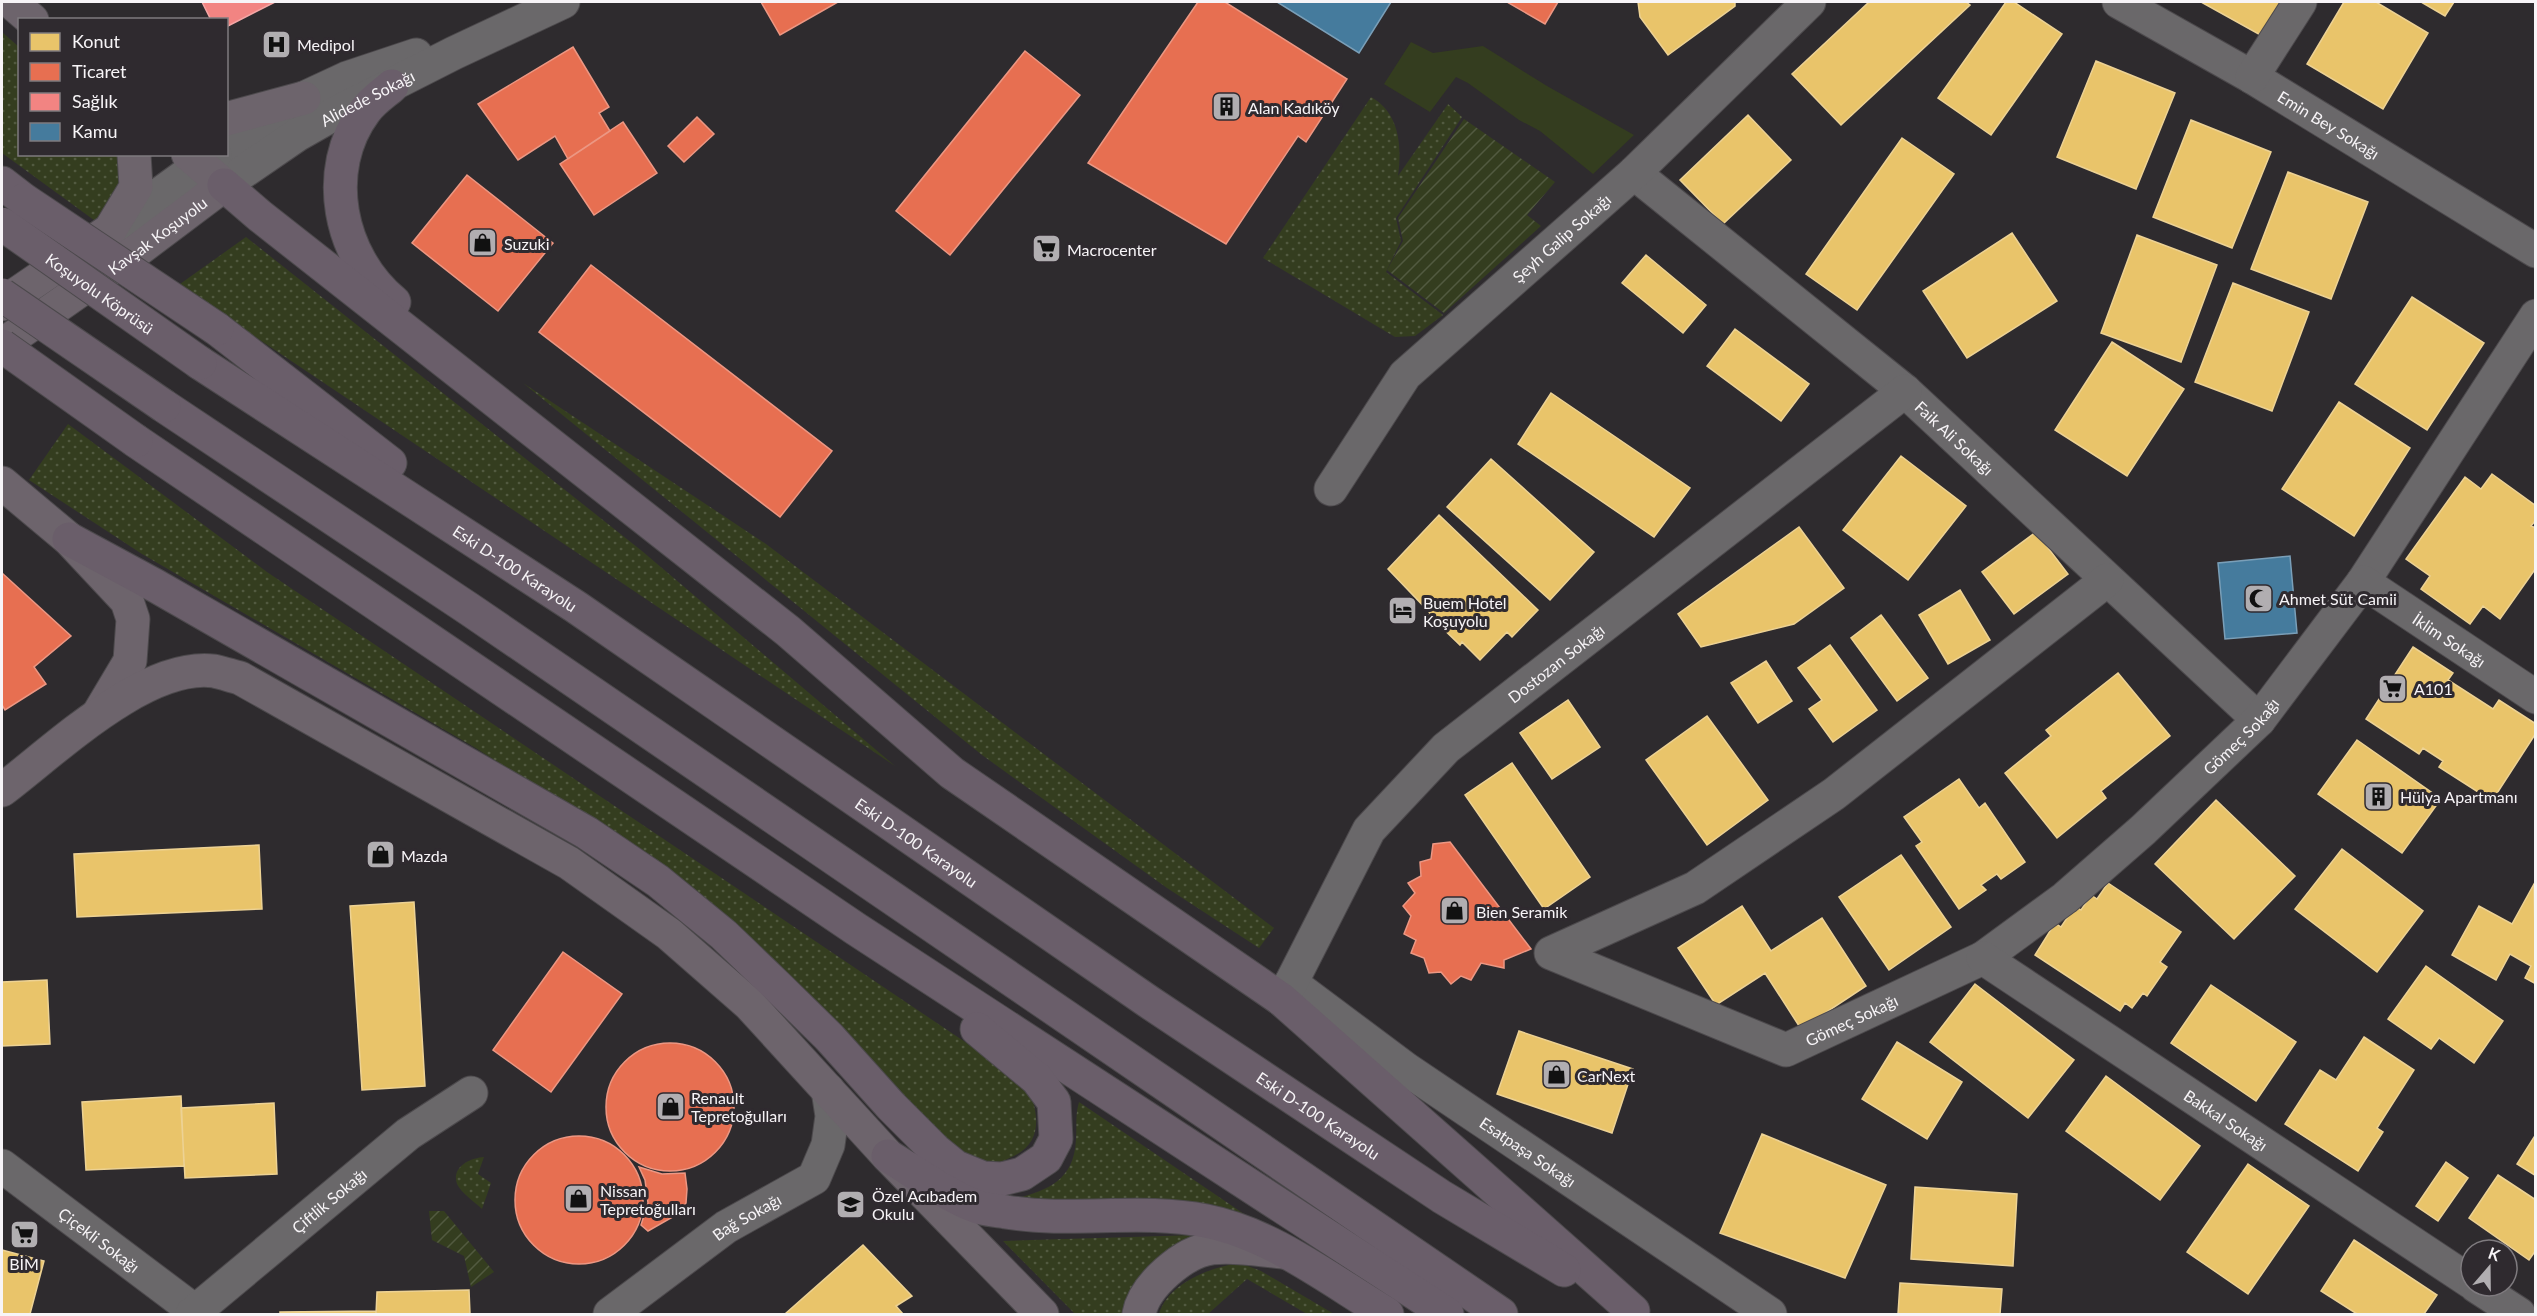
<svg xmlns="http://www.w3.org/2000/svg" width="2537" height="1316" font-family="Lato,sans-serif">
<defs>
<pattern id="grass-dots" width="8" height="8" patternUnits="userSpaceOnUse" patternTransform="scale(1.5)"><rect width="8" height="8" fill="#343d1f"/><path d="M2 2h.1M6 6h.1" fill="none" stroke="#525a40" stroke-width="1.8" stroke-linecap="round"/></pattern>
<pattern id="garden-furrows" width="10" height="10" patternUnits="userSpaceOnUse" patternTransform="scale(1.5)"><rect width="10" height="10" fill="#343d1f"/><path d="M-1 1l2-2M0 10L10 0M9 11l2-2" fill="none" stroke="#525a40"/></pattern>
</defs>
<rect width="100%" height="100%" fill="#2e2b2e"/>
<!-- grass -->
<path fill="url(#grass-dots)" d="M 2,32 L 19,47 L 20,154 L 121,155 L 121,180 L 98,223 L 2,153 Z
M 1371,97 C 1400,113 1402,147 1398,176 L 1448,104 L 1462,117 L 1396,218 L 1401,241 L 1386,272 L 1443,315 L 1415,336 L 1395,337 L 1263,258 Z
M 246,237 L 642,551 L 895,766 L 233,322 L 180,284 Z
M 523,383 L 766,544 L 1274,928 L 1259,948 L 1167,888 L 982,755 Z
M 68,424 L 267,572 L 1026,1083 C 1038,1109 1045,1141 1014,1156 C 997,1164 993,1165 974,1159 C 963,1156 951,1142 941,1134 L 667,869 L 474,747 L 142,554 L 29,480 Z
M 1079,1102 L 1250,1218 L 1211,1204 L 1145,1206 L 1001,1203 C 1039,1192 1074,1187 1076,1139 C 1077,1126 1075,1115 1079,1102 Z
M 484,1157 L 478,1174 L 491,1183 L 482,1209 C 475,1202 461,1193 457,1184 C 451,1167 470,1158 484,1157 Z
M 1196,1235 L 1168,1252 L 1134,1284 L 1123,1314 L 1075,1314 L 1003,1241 Z
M 1240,1263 L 1261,1271 L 1334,1314 L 1307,1314 L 1247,1279 L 1208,1314 L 1159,1314 C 1168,1283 1211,1267 1240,1263 Z"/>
<!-- park -->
<path fill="#343d1f" d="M 1411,42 L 1433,53 L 1483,46 L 1547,86 L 1634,135 L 1593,174 L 1540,131 L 1519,120 L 1468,83 L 1456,77 L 1430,112 L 1384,84 Z"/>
<!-- garden -->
<path fill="url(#garden-furrows)" d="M 1464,119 L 1555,182 L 1527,215 L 1541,226 L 1444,313 L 1387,270 L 1403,241 L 1398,218 Z
M 429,1211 L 444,1211 L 494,1272 L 471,1287 L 464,1256 L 432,1240 Z"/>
<!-- homes -->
<path fill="#e9c46a" stroke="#edd294" stroke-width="1.5" d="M 1638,2 L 1735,2 L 1735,6 L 1668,55 L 1640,17 Z
M 1869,2 L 1966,2 L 1970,5 L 1841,125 L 1792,74 Z
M 2006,2 L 2014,2 L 2062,34 L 1991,135 L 1938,98 Z
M 2201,2 L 2284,2 L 2264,37 Z
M 2344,2 L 2376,2 L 2428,33 L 2383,109 L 2307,64 Z
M 2421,2 L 2454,2 L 2445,16 Z
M 2096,61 L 2175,93 L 2136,189 L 2057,157 Z
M 1748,115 L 1791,160 L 1723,224 L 1680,180 Z
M 2191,120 L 2271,152 L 2232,248 L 2153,217 Z
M 1902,138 L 1954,174 L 1857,310 L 1806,274 Z
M 2288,172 L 2368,202 L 2331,299 L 2251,269 Z
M 2012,233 L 2057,301 L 1967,358 L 1923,291 Z
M 2137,235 L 2217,265 L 2181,362 L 2101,333 Z
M 1646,255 L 1706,305 L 1683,333 L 1622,283 Z
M 2233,283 L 2309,312 L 2272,411 L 2195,382 Z
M 2412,297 L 2484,343 L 2427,430 L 2355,384 Z
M 1735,329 L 1809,384 L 1781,421 L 1707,366 Z
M 2112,342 L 2184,389 L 2127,476 L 2055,430 Z
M 1551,393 L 1690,488 L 1654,537 L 1518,444 Z
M 2339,402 L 2410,448 L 2354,536 L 2282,489 Z
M 1901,456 L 1966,506 L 1908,580 L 1843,530 Z
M 1491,459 L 1594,552 L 1550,600 L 1447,507 Z
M 2492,474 L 2536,506 L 2536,520 L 2531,526 L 2536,528 L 2536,568 L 2500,619 L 2483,606 L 2470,624 L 2421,589 L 2430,576 L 2406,559 L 2465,477 L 2481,489 Z
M 1439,515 L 1538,610 L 1512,637 L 1507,632 L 1480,660 L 1462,642 L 1460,645 L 1429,615 L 1430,613 L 1388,569 Z
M 1799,527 L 1844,588 L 1794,624 L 1701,647 L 1678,614 Z
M 2036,532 L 2068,574 L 2014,614 L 1982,572 Z
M 1960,590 L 1990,640 L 1948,664 L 1919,615 Z
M 1881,615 L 1928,678 L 1897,701 L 1851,638 Z
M 1830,645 L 1877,710 L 1833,742 L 1809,709 L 1822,700 L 1798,668 Z
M 2413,647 L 2453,673 L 2448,680 L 2493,709 L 2499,700 L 2536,724 L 2536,733 L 2492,801 L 2439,767 L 2443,761 L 2423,748 L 2419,754 L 2366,719 Z
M 1766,661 L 1792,701 L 1758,723 L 1731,683 Z
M 2118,673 L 2170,736 L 2101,791 L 2106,798 L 2057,838 L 2005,773 L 2051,736 L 2046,730 Z
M 1568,700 L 1600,747 L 1552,779 L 1520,733 Z
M 1707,716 L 1768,800 L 1707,845 L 1646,760 Z
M 2357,740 L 2441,799 L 2402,853 L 2318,794 Z
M 1512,763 L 1590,877 L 1544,909 L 1465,795 Z
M 1959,779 L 1979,808 L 1985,803 L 2025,862 L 2001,879 L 1997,874 L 1981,885 L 1986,890 L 1959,909 L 1916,846 L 1922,842 L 1904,817 Z
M 2216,800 L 2295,876 L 2234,939 L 2155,864 Z
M 259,845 L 262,909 L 77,917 L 74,854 Z
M 2342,849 L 2423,911 L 2377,972 L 2295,909 Z
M 1901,855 L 1951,927 L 1889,970 L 1839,897 Z
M 2108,883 L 2181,932 L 2160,962 L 2167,967 L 2147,996 L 2143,993 L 2132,1008 L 2125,1003 L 2120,1011 L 2035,955 L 2055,923 L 2061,927 L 2075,906 L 2081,910 L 2091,895 L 2097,899 Z
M 2534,884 L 2536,984 L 2525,978 L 2531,966 L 2510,954 L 2496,980 L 2452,955 L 2479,906 L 2512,924 Z
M 414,902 L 425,1086 L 362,1090 L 350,906 Z
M 1742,906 L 1771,951 L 1822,918 L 1866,986 L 1801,1029 L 1765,973 L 1716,1005 L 1678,948 Z
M 2426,966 L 2503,1021 L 2474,1063 L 2439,1038 L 2431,1049 L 2388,1019 Z
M 47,980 L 50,1044 L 2,1046 L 2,982 Z
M 1975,984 L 2074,1060 L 2028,1118 L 1930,1042 Z
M 2211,985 L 2296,1042 L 2256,1101 L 2171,1043 Z
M 1519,1031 L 1633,1069 L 1612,1133 L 1497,1094 Z
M 2364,1037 L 2414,1070 L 2377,1128 L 2383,1132 L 2358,1171 L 2285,1124 L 2320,1070 L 2336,1080 Z
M 1897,1042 L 1962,1082 L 1927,1139 L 1862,1099 Z
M 2106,1076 L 2200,1146 L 2160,1200 L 2066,1131 Z
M 181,1096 L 184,1166 L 86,1170 L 82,1102 Z
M 274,1103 L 277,1174 L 185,1178 L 181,1108 Z
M 1762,1134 L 1886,1185 L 1845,1278 L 1720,1233 Z
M 2536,1134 L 2536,1176 L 2517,1164 Z
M 2446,1162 L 2468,1178 L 2438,1221 L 2416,1206 Z
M 2248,1164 L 2309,1206 L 2248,1294 L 2187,1252 Z
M 2498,1175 L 2536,1200 L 2536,1250 L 2529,1260 L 2469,1218 Z
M 1915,1187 L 2017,1194 L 2013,1266 L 1911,1259 Z
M 2354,1240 L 2437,1295 L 2424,1314 L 2357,1314 L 2321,1291 Z
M 863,1245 L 912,1296 L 896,1306 L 903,1314 L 785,1314 Z
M 2,1250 L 44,1261 L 30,1314 L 2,1314 Z
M 1900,1283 L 2002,1289 L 2000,1314 L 1898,1314 Z
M 469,1290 L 470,1314 L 376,1314 L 377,1292 Z
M 376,1311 L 376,1314 L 280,1314 L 280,1312 Z"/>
<!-- shops -->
<path fill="#e76f51" stroke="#ec9783" stroke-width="1.5" d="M 761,2 L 838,2 L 780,35 Z
M 1198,2 L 1225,2 L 1347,79 L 1306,142 L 1298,136 L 1226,244 L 1088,163 Z
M 1507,2 L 1558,2 L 1545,24 Z
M 573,47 L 609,107 L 599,113 L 610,131 L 568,159 L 555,136 L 518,160 L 478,104 Z
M 1025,51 L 1080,95 L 950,255 L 896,211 Z
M 697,117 L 714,134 L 684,162 L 668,146 Z
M 623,122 L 657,173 L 594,215 L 560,164 Z
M 467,175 L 553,243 L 498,311 L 412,243 Z
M 591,265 L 832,451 L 780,517 L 539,332 Z
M 2,573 L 71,636 L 34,667 L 46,684 L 5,710 L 2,705 Z
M 1450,842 L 1531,949 L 1504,960 L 1504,968 L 1481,963 L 1471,980 L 1461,976 L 1451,984 L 1441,972 L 1429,973 L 1424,958 L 1411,953 L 1416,940 L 1404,934 L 1411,916 L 1403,906 L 1415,893 L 1408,883 L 1421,876 L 1420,862 L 1431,859 L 1433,844 Z
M 563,952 L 622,994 L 551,1092 L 493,1050 Z
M606 1107a64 64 0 1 1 128 0a64 64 0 1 1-128 0Z
M515 1200a64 64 0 1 1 128 0a64 64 0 1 1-128 0Z
M 639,1167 L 662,1174 L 685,1173 L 687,1189 L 686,1203 L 678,1214 L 648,1231 L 641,1225 L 648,1203 L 645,1180 Z"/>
<!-- health -->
<path fill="#f28482" stroke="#f4a6a5" stroke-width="1.5" d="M 202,2 L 275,2 L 226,27 L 226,20 L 211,20 Z"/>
<!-- public -->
<path fill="#457b9d" stroke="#7a9fb8" stroke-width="1.5" d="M 1277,2 L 1391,2 L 1359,53 Z
M 2290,556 L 2297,633 L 2225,639 L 2218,563 Z"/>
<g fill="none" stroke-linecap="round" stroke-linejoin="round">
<defs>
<g id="minor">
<path id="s1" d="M 2119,2 L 2252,77 L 2536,251"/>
<path d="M 2252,77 L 2300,2"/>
<path d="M 226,147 L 304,98 L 347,78 L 416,55"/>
<path id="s2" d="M 1634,173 L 1905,391 L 2259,720"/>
<path id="s3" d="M 224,185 L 297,135 L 334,114 L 454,53 L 563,2"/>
<path d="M 110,230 L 215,154"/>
<path id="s4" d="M 1331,489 L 1405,375 L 1634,173 L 1809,2"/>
<path id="s5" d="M 2107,580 L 1834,794 L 1695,888 L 1551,953 L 1786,1050 L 1983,958 L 2065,898 L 2143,830 L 2259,720 L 2363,582 L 2536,316"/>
<path id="s6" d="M 2363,582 L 2536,697"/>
<path id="s7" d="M 1983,958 L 2471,1282"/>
<path id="s8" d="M 1291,983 L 1406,1069 L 1770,1314"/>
<path id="s9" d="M 1281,999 L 1291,983 L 1369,830 L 1446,748 L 1905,391"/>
<path id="s10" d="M 2,1166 L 196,1312"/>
<path d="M 2476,1286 L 2519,1314"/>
<path id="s11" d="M 192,1314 L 408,1134 L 471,1093"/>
<path id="s12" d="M 610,1314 L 726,1227 L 814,1178 L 828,1145 L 832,1116 L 828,1090"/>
</g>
<g id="major">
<path d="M 11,2 L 32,20"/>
<path d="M 226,119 L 304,98"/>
<path d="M 2,304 L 110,230 L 136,187 L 134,154"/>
<path id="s13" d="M 2,345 L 139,249 L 224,185 L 188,154"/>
<path d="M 2,483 L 69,539 L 127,601 L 133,619 L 130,661 L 99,713"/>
<path d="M 2,790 C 54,751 145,662 214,671 C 223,673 232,676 240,678 L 569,863 L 669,934 L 749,1004 L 888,1156 L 1042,1314"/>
<path d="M 1139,1314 C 1144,1286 1183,1252 1212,1248 C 1235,1245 1260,1250 1283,1252"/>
</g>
<g id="highway">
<path d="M 392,86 C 384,93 372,101 365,111 C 321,170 339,257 394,302"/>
<path d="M 2,183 L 24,200"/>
<path d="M 224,185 L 260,216 L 788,631 L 952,773 L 1281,999 L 1633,1311"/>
<path d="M 217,329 L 390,463"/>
<path id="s14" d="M 200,363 L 576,607 L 1149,1002 L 1442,1197 L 1564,1270"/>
<path d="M 164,406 L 469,609 L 1501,1314"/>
<path d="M 136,441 L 856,929 L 1447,1314"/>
<path d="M 69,539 L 156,586 L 587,833 L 658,881 L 724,935 L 778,987 L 829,1037 L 891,1106 L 935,1150 L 956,1167 L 983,1178 L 1002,1179 L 1022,1174 L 1046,1158 L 1056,1139 L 1054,1102 L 1037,1079 L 977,1029"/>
<path d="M 888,1156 C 916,1173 945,1194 975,1206 C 984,1210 996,1210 1006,1212 C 1072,1223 1140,1208 1206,1221 C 1272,1234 1330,1280 1387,1314"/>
</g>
</defs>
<!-- minor casing -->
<use href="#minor" stroke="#4c494c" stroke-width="35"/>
<!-- major casing -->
<use href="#major" stroke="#4c494c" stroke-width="35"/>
<!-- highway casing -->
<use href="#highway" stroke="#4c494c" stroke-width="35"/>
<!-- minor -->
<use href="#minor" stroke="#6a686a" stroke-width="33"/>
<!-- major -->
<use href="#major" stroke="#6d646c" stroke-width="33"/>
<!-- highway -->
<use href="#highway" stroke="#6a5e6a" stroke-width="33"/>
<defs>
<g id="highway-bridge">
<path d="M 24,200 L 217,329"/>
<path id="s15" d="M 2,224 L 200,363"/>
<path d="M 2,295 L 164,406"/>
<path d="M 2,346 L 136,441"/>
</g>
</defs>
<!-- highway-bridge casing -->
<use href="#highway-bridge" stroke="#4c494c" stroke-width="35" stroke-linecap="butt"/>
<!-- highway-bridge -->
<use href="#highway-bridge" stroke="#6a5e6a" stroke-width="33"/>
</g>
<!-- icons -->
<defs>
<symbol id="hospital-square" viewBox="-11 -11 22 22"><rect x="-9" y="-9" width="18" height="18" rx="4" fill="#b1aeb1" stroke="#2f2a2f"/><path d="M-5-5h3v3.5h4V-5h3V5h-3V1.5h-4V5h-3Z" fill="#111"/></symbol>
<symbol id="building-square" viewBox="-11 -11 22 22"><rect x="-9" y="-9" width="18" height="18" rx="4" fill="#b1aeb1" stroke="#2f2a2f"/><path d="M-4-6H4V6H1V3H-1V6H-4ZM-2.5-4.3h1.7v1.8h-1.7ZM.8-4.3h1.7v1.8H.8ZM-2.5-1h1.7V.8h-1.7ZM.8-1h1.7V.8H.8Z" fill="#111"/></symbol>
<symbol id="shop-square" viewBox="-11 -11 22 22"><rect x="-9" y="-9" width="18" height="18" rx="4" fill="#b1aeb1" stroke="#2f2a2f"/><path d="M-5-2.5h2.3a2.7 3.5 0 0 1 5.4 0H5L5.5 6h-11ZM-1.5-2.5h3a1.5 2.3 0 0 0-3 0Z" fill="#111"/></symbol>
<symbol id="supermarket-square" viewBox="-11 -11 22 22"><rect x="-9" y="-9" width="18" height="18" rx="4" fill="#b1aeb1" stroke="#2f2a2f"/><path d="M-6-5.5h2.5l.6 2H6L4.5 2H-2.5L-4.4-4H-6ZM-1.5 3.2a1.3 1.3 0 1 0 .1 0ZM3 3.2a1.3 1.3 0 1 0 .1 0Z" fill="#111"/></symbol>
<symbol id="mosque-square" viewBox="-11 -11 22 22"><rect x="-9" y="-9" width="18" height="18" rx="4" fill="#b1aeb1" stroke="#2f2a2f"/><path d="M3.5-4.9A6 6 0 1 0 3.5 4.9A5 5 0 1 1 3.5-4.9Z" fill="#111"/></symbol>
<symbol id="hotel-square" viewBox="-11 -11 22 22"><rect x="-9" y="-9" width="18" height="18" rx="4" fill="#b1aeb1" stroke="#2f2a2f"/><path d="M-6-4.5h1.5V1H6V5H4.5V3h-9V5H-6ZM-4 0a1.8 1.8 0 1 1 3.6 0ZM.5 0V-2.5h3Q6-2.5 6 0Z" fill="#111"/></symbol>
<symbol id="school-square" viewBox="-11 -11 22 22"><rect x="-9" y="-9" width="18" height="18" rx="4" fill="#b1aeb1" stroke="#2f2a2f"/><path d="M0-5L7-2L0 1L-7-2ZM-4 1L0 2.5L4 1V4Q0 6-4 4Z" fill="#111"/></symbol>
</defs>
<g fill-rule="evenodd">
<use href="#hospital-square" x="260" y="28" width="33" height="33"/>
<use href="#building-square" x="1210" y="90" width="33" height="33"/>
<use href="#shop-square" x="466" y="226" width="33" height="33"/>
<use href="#supermarket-square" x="1030" y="232" width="33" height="33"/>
<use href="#mosque-square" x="2242" y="582" width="33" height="33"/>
<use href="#hotel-square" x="1386" y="594" width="33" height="33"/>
<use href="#supermarket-square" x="2376" y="672" width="33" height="33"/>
<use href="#building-square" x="2362" y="780" width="33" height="33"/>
<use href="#shop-square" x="364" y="838" width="33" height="33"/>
<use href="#shop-square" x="1438" y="894" width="33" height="33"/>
<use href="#shop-square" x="1540" y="1058" width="33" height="33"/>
<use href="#shop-square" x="654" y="1090" width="33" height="33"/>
<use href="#shop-square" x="562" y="1182" width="33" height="33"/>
<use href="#school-square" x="834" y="1188" width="33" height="33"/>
<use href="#supermarket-square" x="8" y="1218" width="33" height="33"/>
</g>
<g text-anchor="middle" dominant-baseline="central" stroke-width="6" stroke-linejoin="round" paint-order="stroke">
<!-- poi labels -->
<g font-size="16" fill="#f7f4f7" stroke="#2f2a2f" text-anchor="start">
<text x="297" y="44">Medipol</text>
<text x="1248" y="107">Alan Kadıköy</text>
<text x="504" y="243">Suzuki</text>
<text x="1067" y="249">Macrocenter</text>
<text x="2279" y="598">Ahmet Süt Camii</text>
<text x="1423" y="602">Buem Hotel<tspan x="1423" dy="18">Koşuyolu</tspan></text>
<text x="2414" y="688">A101</text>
<text x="2400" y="796">Hülya Apartmanı</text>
<text x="401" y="855">Mazda</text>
<text x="1476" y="911">Bien Seramik</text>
<text x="1577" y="1075">CarNext</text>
<text x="691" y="1097">Renault<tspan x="691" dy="18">Tepretoğulları</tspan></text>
<text x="600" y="1190">Nissan<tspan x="600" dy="18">Tepretoğulları</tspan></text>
<text x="872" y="1195">Özel Acıbadem<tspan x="872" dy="18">Okulu</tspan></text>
<text x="24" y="1263" text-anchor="middle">BİM</text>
</g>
<!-- street labels -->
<g font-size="16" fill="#f7f4f7" stroke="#2f2a2f">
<text stroke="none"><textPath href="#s3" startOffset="168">Alidede Sokağı</textPath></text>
<text stroke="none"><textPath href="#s1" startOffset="243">Emin Bey Sokağı</textPath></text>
<text stroke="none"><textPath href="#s13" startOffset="190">Kavşak Koşuyolu</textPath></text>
<text stroke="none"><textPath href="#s4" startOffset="344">Şeyh Galip Sokağı</textPath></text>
<text stroke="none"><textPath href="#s15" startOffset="120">Koşuyolu Köprüsü</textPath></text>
<text stroke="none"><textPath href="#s2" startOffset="416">Faik Ali Sokağı</textPath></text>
<text stroke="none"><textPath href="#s14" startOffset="376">Eski D-100 Karayolu</textPath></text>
<text stroke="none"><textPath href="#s6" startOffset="104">İklim Sokağı</textPath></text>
<text stroke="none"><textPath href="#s9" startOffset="442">Dostozan Sokağı</textPath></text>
<text stroke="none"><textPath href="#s5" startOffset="1485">Gömeç Sokağı</textPath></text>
<text stroke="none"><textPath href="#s14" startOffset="862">Eski D-100 Karayolu</textPath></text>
<text stroke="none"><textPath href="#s5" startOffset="999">Gömeç Sokağı</textPath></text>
<text stroke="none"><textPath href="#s14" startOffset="1348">Eski D-100 Karayolu</textPath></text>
<text stroke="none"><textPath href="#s7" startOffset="292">Bakkal Sokağı</textPath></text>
<text stroke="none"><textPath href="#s8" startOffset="291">Esatpaşa Sokağı</textPath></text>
<text stroke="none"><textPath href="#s11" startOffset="178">Çiftlik Sokağı</textPath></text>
<text stroke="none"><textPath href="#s12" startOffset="168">Bağ Sokağı</textPath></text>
<text stroke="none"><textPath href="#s10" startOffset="122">Çiçekli Sokağı</textPath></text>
</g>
</g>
<!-- border -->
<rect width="2537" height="1316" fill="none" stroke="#f7f4f7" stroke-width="6"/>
<!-- legend -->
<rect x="18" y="18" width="210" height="138" fill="#2f2a2f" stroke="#7f7b7f" stroke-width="1.5"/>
<rect x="30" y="33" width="30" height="18" fill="#e9c46a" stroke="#7f7b7f" stroke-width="1.5"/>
<text x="72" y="48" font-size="18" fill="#f7f4f7">Konut</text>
<rect x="30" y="63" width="30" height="18" fill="#e76f51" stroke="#7f7b7f" stroke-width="1.5"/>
<text x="72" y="78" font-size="18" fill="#f7f4f7">Ticaret</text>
<rect x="30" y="93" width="30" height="18" fill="#f28482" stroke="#7f7b7f" stroke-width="1.5"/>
<text x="72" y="108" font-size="18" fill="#f7f4f7">Sağlık</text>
<rect x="30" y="123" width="30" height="18" fill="#457b9d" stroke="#7f7b7f" stroke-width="1.5"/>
<text x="72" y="138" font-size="18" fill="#f7f4f7">Kamu</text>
<!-- north arrow -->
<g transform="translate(2489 1268) rotate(20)"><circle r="28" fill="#2f2a2f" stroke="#7f7b7f" stroke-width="1.5"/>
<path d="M0-4.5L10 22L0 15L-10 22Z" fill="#b1aeb1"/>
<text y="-9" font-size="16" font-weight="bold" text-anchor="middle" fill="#f7f4f7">K</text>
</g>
</svg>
